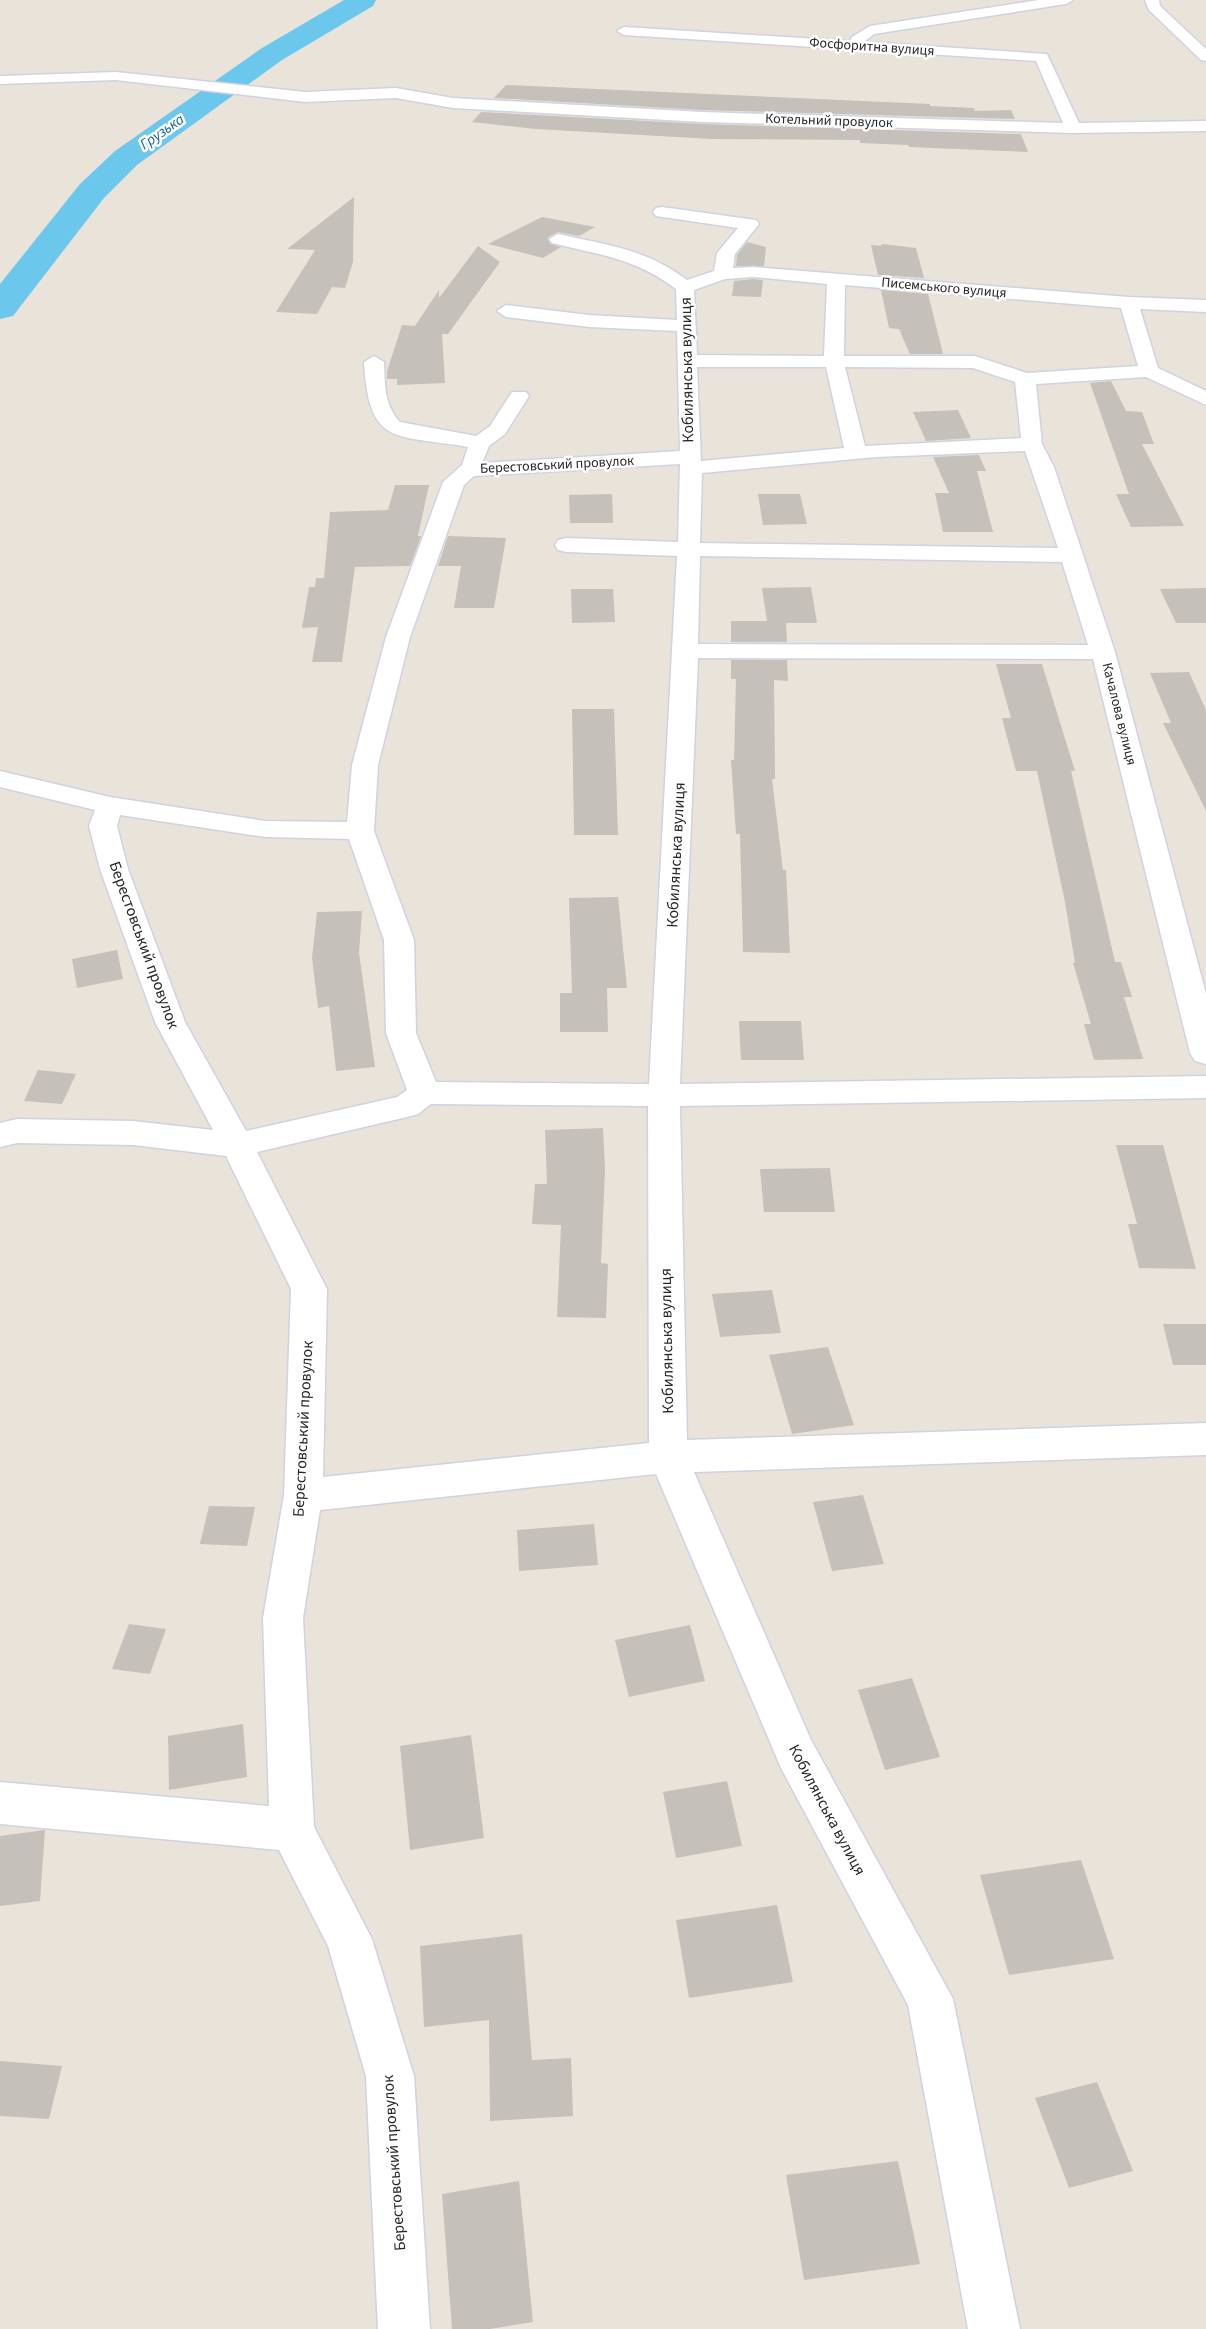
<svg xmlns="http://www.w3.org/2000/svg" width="1206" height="2329" font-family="'Source Sans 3',sans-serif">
<rect width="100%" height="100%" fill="#eae3d9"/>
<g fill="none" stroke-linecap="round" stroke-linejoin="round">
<!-- river -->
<path fill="#6cc7ec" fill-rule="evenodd" d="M 344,0 L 376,0 L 373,6 L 282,60 L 137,165 L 104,198 L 13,316 L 0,319 L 0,284 L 80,184 L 115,151 L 262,48 Z"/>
</g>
<!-- building -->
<path fill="#c5c0b9" d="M 506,85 L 930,104 L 930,106 L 974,108 L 975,111 L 1011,110 L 1015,119 L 702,110 L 494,98 Z
M 481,112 L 702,124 L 1021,134 L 1028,152 L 909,147 L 908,145 L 860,143 L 860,140 L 712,139 L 536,129 L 472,122 Z
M 354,197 L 353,262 L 345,288 L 332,287 L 317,314 L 276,312 L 315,250 L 287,249 Z
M 542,217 L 595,227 L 579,236 L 558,232 L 548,237 L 550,244 L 561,247 L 543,258 L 488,244 Z
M 747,242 L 766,247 L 764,266 L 736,266 L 737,255 Z
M 882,244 L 916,248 L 924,278 L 878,275 L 871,245 L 881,246 Z
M 478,246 L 500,262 L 448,334 L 442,334 L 445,383 L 397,385 L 397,379 L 387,379 L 387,371 L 402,325 L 415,326 L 439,290 L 439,298 Z
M 753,279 L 763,280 L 761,297 L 732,296 L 734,281 Z
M 881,290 L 928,294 L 943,354 L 910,354 L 899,329 L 889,328 Z
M 1111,381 L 1126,411 L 1142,412 L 1154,444 L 1142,444 L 1184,526 L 1131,527 L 1116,494 L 1129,494 L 1090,383 Z
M 958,410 L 971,438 L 926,441 L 913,412 Z
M 979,455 L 986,471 L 977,471 L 993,532 L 943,532 L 935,493 L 949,493 L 933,457 Z
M 395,485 L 429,485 L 418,536 L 421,536 L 410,566 L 355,567 L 342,662 L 312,662 L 318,627 L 302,628 L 309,587 L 315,587 L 316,578 L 324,578 L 330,512 L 388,510 Z
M 612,494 L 613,523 L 570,523 L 569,495 Z
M 758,494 L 800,494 L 807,524 L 763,525 Z
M 448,536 L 506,538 L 494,608 L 454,608 L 461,566 L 438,566 Z
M 811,587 L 817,623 L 786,623 L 787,642 L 731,642 L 731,621 L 767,621 L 762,588 Z
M 1206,588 L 1206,623 L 1176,623 L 1160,589 Z
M 571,589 L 613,589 L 615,622 L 572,623 Z
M 731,660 L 787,660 L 788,681 L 774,680 L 775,779 L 772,779 L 783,870 L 786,870 L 790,953 L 743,952 L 740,834 L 736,834 L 731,760 L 734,760 L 736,679 L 731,679 Z
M 996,664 L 1042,664 L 1075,771 L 1071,771 L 1115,962 L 1121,962 L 1132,997 L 1124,997 L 1143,1059 L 1094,1060 L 1084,1024 L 1091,1024 L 1073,963 L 1075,963 L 1065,902 L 1037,771 L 1016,771 L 1002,718 L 1011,718 Z
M 1189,672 L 1206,710 L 1206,811 L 1163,723 L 1171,723 L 1150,673 Z
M 572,709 L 614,709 L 618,835 L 574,835 Z
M 618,897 L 627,988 L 607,988 L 608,1032 L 560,1032 L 560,993 L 572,993 L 569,898 Z
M 362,911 L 359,953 L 375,1067 L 336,1071 L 329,1006 L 318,1008 L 312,958 L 317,912 Z
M 117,950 L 123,979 L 77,988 L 72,959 Z
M 739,1021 L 801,1021 L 804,1060 L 741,1060 Z
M 38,1070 L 76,1074 L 62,1104 L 24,1101 Z
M 603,1128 L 605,1170 L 601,1263 L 608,1264 L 606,1318 L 557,1317 L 561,1225 L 532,1224 L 535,1184 L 547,1184 L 545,1130 Z
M 1116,1145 L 1163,1145 L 1196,1269 L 1139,1268 L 1128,1224 L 1137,1224 Z
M 830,1168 L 835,1212 L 764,1212 L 760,1169 Z
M 772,1290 L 781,1333 L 720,1337 L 712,1294 Z
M 1163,1324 L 1206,1324 L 1206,1365 L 1173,1365 Z
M 828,1347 L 854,1425 L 792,1434 L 769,1355 Z
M 863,1495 L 884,1564 L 832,1571 L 813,1502 Z
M 209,1506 L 255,1507 L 247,1546 L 200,1544 Z
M 594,1524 L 598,1565 L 519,1571 L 517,1530 Z
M 129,1624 L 166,1629 L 150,1674 L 112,1669 Z
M 690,1625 L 705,1681 L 629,1697 L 615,1640 Z
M 912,1678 L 940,1757 L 885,1770 L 858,1690 Z
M 243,1724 L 247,1777 L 169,1790 L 168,1736 Z
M 471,1735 L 484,1838 L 410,1850 L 400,1746 Z
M 727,1781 L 742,1846 L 676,1858 L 663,1792 Z
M 45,1830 L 40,1901 L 0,1906 L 0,1836 Z
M 1081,1860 L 1114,1959 L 1009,1975 L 980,1875 Z
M 777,1905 L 793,1982 L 689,1998 L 676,1920 Z
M 522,1934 L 532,2060 L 571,2058 L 573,2116 L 490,2121 L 489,2020 L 424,2027 L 420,1946 Z
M 0,2061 L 62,2066 L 49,2119 L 0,2116 Z
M 1097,2082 L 1133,2171 L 1069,2188 L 1035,2098 Z
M 898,2161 L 920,2264 L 804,2280 L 786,2175 Z
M 519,2181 L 533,2322 L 490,2329 L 452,2329 L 442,2194 Z"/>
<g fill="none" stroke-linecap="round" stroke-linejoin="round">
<defs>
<path id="minor" d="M 1039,0 L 1073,0 L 1066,4 L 874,34 L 864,42 L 1047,54 L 1079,123 L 1206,121 L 1206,131 L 1073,133 L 702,122 L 453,108 L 396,98 L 305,102 L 116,80 L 0,84 L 0,76 L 116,72 L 305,92 L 396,88 L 453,98 L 702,112 L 1063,123 L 1036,61 L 624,35 L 617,31 L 624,27 L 850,41 L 852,37 L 870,26 Z
M 1145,0 L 1159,0 L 1160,6 L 1206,49 L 1206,61 L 1201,60 L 1149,10 Z
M 662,207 L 756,220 L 759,224 L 735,254 L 733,268 L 753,267 L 1129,297 L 1206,300 L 1206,312 L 1140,309 L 1158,368 L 1206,391 L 1206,405 L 1146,377 L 1036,384 L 1042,444 L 1054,467 L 1115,652 L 1206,994 L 1206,1064 L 1195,1061 L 1190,1053 L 1093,659 L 698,658 L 680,1084 L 1206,1076 L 1206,1098 L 680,1106 L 687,1440 L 1206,1423 L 1206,1455 L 694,1472 L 811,1740 L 953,1999 L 1020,2329 L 968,2329 L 908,2005 L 781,1768 L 656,1474 L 320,1510 L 303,1618 L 314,1827 L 372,1939 L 414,2076 L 430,2329 L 378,2329 L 366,2076 L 328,1946 L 279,1850 L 0,1824 L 0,1782 L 269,1806 L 263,1618 L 284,1495 L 291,1289 L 226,1156 L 133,1145 L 17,1143 L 0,1147 L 0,1123 L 17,1119 L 133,1121 L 213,1130 L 155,1022 L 100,869 L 89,826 L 95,810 L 0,787 L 0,771 L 110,797 L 265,821 L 347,822 L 352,765 L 386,637 L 443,482 L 462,465 L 468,447 C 395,434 369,448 364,362 L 374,356 L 384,362 C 385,384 384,405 400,422 L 476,436 L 490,426 L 512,392 L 526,392 L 529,396 L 505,434 L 489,446 L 482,463 L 680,451 L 677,331 L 589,327 L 506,317 L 497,311 L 506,305 L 589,315 L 677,320 L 676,289 C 635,258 600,255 552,243 L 549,239 L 558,234 C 607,245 646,249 687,280 L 714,271 L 717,253 L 738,228 L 656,216 L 653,212 L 656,208 ZM 753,277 L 827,284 L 824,356 L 697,355 L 694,290 L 725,279 ZM 845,285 L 1121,308 L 1138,366 L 1027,373 L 975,356 L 844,356 ZM 697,367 L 826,367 L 844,448 L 701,461 ZM 845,367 L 973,368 L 1015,382 L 1021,438 L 865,446 ZM 1025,451 L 1058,548 L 700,543 L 702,473 L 877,457 ZM 680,464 L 678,542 L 566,538 L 558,540 L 555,545 L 558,550 L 566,552 L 677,556 L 649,1084 L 436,1082 L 416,1033 L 414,940 L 374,831 L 378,765 L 410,637 L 464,485 L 474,476 ZM 700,556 L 1062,562 L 1088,645 L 698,644 ZM 120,815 L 265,837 L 349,839 L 384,940 L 386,1033 L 407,1090 L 397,1097 L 246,1131 L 185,1022 L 128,869 L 117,826 ZM 431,1104 L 648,1106 L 649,1443 L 323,1477 L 327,1289 L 257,1152 L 407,1117 L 418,1114 Z"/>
</defs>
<!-- minor casing -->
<use href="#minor" stroke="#cfd2e1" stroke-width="3"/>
<!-- minor -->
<use href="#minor" fill="#fff" fill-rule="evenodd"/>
</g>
<g text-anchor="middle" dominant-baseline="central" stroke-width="5" stroke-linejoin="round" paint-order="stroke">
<!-- far-street labels -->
<g font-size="14" fill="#282828" stroke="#fff">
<text transform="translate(872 47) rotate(4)">Фосфоритна вулиця</text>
<text transform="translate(829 121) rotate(2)">Котельний провулок</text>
<text transform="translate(944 288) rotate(5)">Писемського вулиця</text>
<text transform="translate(557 465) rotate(-3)">Берестовський провулок</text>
<text transform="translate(1119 714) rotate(76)">Качалова вулиця</text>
</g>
<!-- far-water labels -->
<g font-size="15" font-style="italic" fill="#0f6395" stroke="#fff">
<text transform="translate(162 132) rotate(-35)">Грузька</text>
</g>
<!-- street labels -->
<g font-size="16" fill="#282828" stroke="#fff">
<text transform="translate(687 370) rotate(-91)">Кобилянська вулиця</text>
<text transform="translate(676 855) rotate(-87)">Кобилянська вулиця</text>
<text transform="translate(144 945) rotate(70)">Берестовський провулок</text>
<text transform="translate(667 1341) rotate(-91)">Кобилянська вулиця</text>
<text transform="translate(303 1429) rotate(-87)">Берестовський провулок</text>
<text transform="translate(827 1810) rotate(62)">Кобилянська вулиця</text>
<text transform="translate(394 2163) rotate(-94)">Берестовський провулок</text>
</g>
</g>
</svg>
